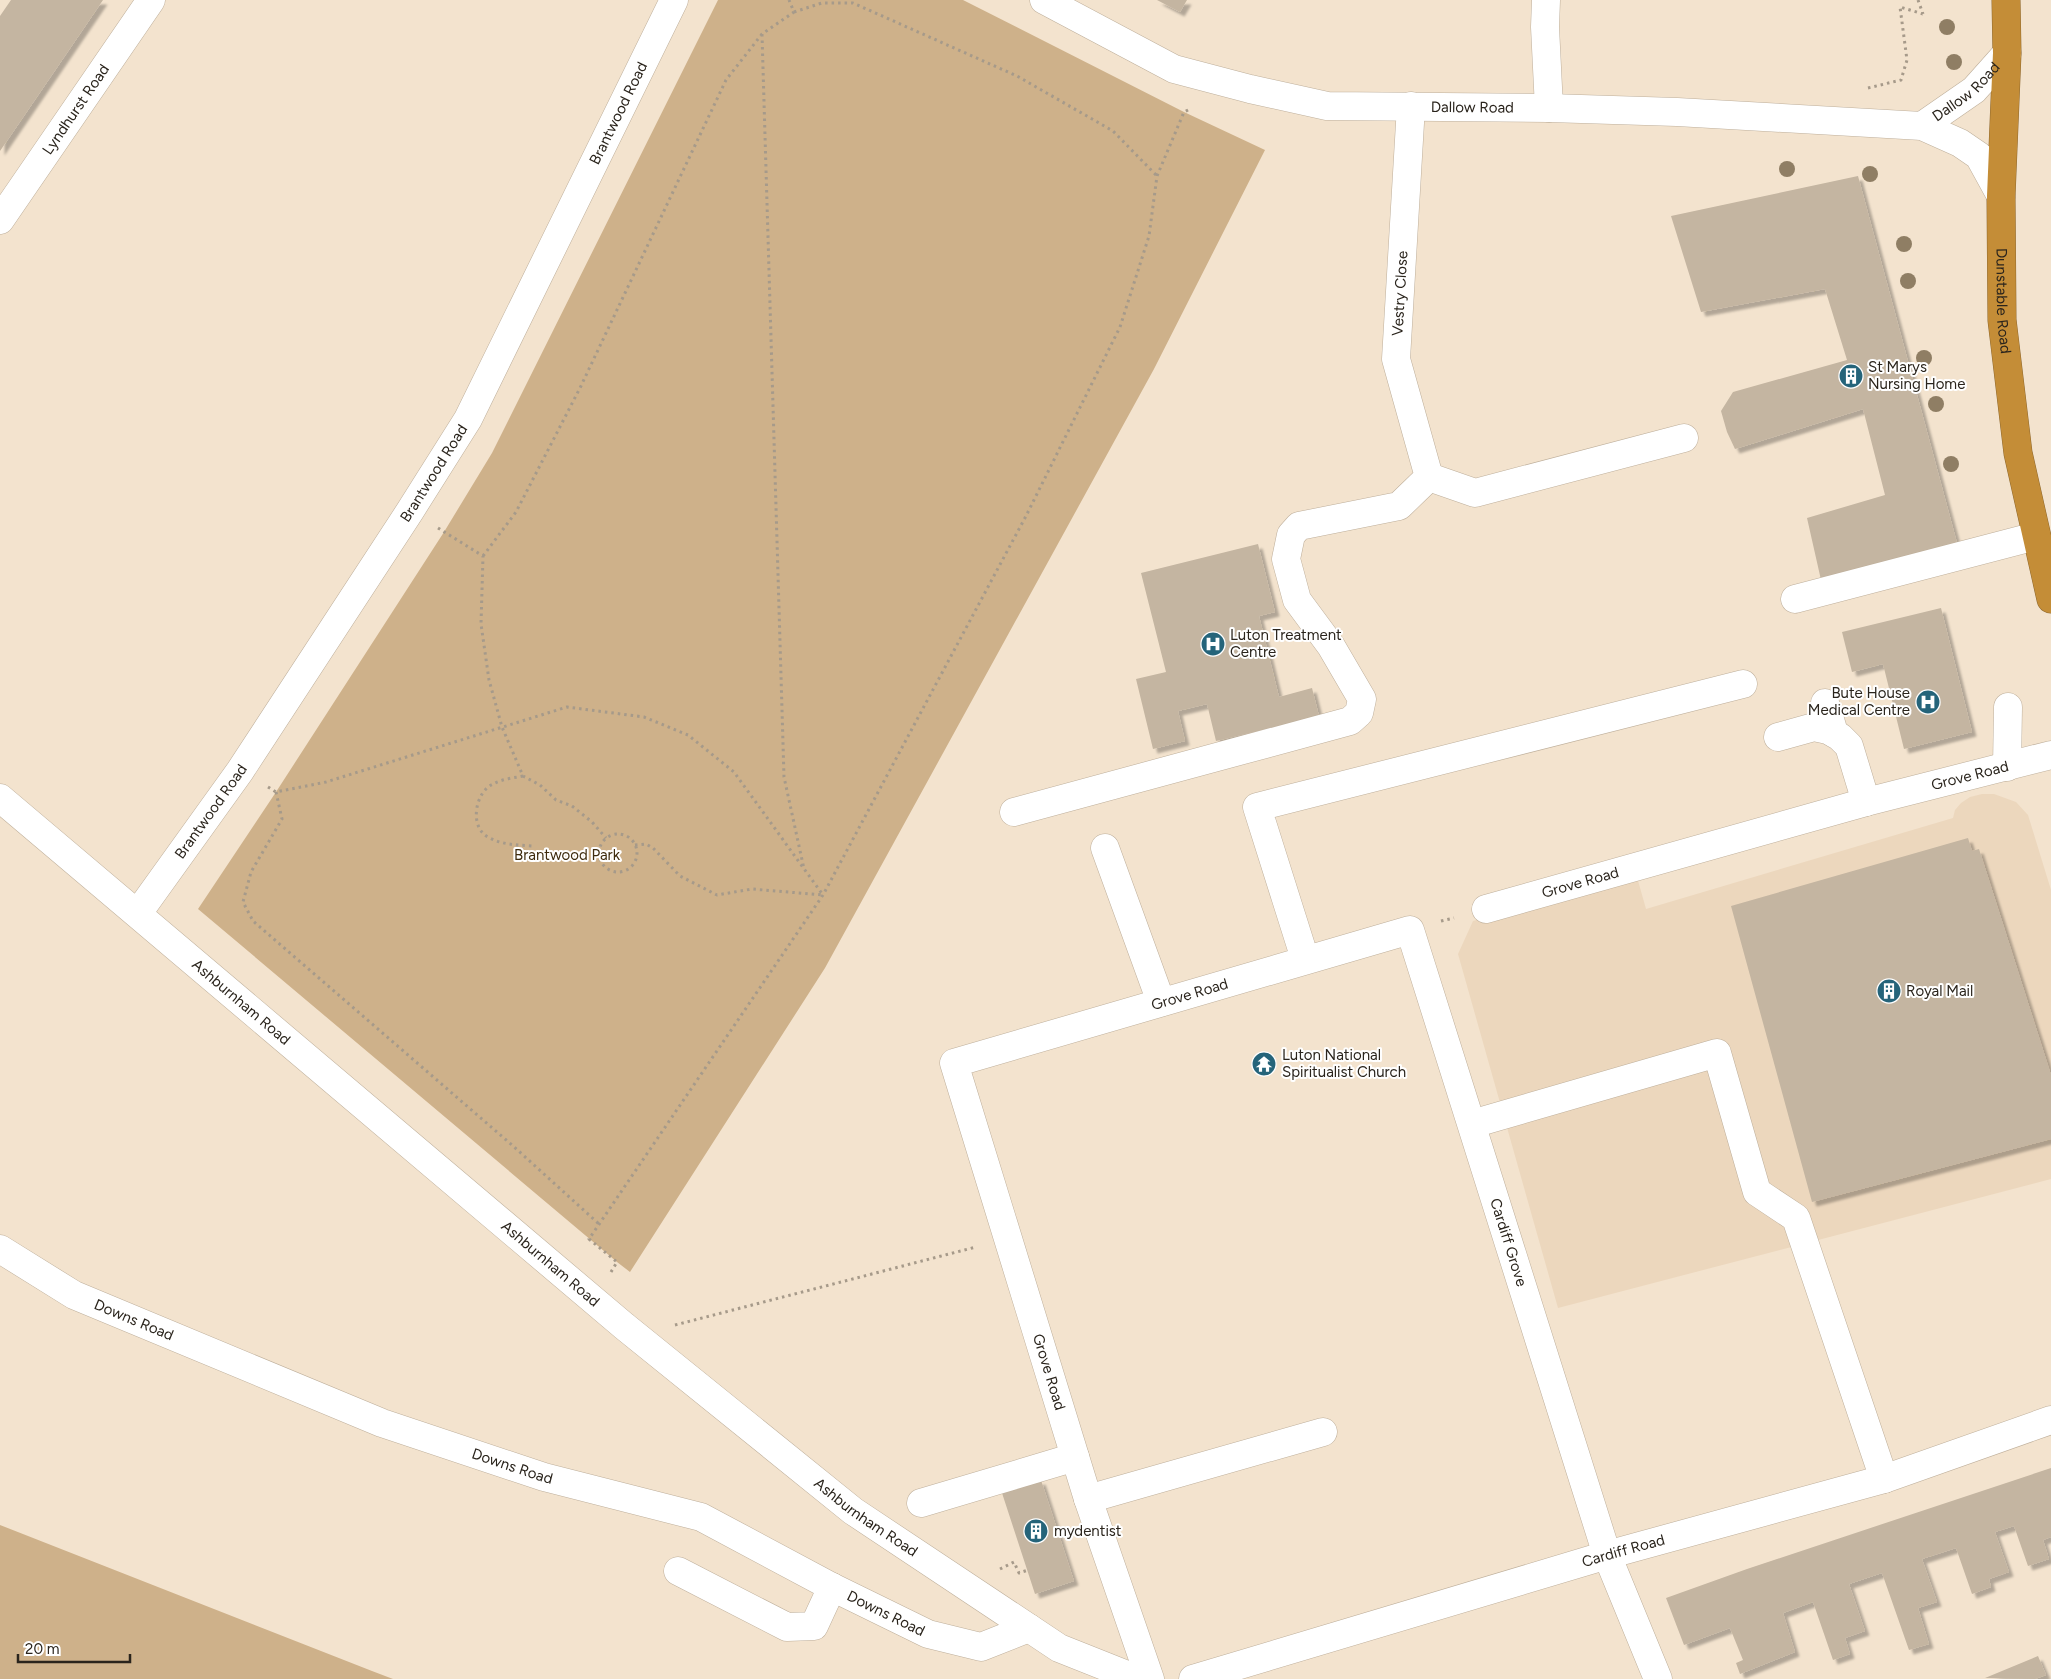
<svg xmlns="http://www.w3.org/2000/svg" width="2051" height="1679" font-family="Figtree,sans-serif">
<defs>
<filter id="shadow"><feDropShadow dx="4.5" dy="4.5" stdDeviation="1" flood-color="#0004"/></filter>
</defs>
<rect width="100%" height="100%" fill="#f3e3ce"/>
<!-- built -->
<path fill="#ecd7bd" d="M 1982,794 L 1994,794 L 2016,802 L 2028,815 L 2051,890 L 2051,1179 L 1558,1308 L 1458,954 L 1473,921 L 1637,877 L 1646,909 L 1953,818 L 1955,810 L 1961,803 L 1970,797 Z"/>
<!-- green -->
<path fill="#ceb18a" d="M 718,0 L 963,0 L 1184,112 L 1265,150 L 1154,369 L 825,968 L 630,1272 L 617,1262 L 198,909 L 276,792 L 444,532 L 492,453 Z
M 0,1525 L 372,1671 L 393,1679 L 0,1679 Z"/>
<!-- building -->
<path fill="#c4b5a1" filter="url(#shadow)" d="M 11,0 L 103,0 L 0,151 L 0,16 Z
M 1157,0 L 1187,0 L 1180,12 Z
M 1858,176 L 1957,543 L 1821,580 L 1807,518 L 1885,495 L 1863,409 L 1735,449 L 1727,432 L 1721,411 L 1733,392 L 1847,360 L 1825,289 L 1701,312 L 1671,216 Z
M 1258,544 L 1275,612 L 1259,616 L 1279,697 L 1312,688 L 1319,716 L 1216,741 L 1207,704 L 1178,711 L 1185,741 L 1153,749 L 1136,679 L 1166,672 L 1141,573 Z
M 1941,608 L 1972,732 L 1904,749 L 1883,664 L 1852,672 L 1842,632 Z
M 1968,838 L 1972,851 L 1979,849 L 2051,1075 L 2051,1139 L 1812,1202 L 1731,906 Z
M 2051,1468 L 2051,1537 L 2043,1540 L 2049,1559 L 2028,1566 L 2014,1526 L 1995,1532 L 2009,1572 L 1989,1579 L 1991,1587 L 1972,1594 L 1956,1548 L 1922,1559 L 1937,1602 L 1918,1608 L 1929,1644 L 1909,1650 L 1882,1573 L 1849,1584 L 1865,1631 L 1845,1638 L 1850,1654 L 1833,1660 L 1813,1602 L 1783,1613 L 1795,1652 L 1740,1674 L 1736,1663 L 1743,1660 L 1730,1628 L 1684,1645 L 1666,1598 L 1747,1569 Z
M 1041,1480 L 1074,1581 L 1035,1594 L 1002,1493 Z
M 2038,1656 L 2046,1675 L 2035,1679 L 1985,1678 Z"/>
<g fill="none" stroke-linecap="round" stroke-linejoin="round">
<defs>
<g id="minor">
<path id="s1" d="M 1044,0 L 1174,69 L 1250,89 L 1327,106 L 1549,108 L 1677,112 L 1922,126 L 1960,143 L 1979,156 L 2001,196"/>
<path d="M 1546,0 L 1545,27 L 1549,108"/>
<path id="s2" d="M 1922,126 L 1974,90 L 2007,53"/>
<path id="s3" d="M 0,220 L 151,0"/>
<path d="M 1429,477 L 1475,493 L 1684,438"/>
<path d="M 1795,599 L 2036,536"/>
<path d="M 1825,703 L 1834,733"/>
<path d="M 1778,737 L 1814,727 L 1828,730 L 1840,737 L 1849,746 L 1866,802"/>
<path d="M 2007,767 L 2008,707"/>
<path id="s4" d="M 0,798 L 624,1326 L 853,1511 L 1059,1648 L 1137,1679"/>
<path id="s5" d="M 1014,812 L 1350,721 L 1359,713 L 1362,699 L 1331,646 L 1297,600 L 1286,559 L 1291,535 L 1299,526 L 1399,506 L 1429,477 L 1396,359 L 1411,106"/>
<path d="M 1105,848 L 1161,1002"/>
<path id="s6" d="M 1486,909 L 1866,802 L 2051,755"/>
<path id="s7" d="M 138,913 L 240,771 L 410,511 L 468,419 L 674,0"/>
<path d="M 1305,959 L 1257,807 L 1743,684"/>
<path d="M 1472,1124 L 1717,1053 L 1757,1192 L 1796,1218 L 1884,1479"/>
<path id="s8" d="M 0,1249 L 74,1295 L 382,1423 L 544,1477 L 701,1517 L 832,1587 L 928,1634 L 981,1647 L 1029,1628"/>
<path d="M 1088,1499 L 1323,1432"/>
<path d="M 921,1503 L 1075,1457"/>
<path d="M 678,1571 L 787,1627 L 814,1626 L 832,1587"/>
<path id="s9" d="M 1150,1679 L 1088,1499 L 954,1063 L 1410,930 L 1607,1555 L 1658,1679"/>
<path id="s10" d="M 1193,1679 L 1607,1555 L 1884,1479 L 2051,1420"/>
</g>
<g id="highway">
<path id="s11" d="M 2006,0 L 2007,53 L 2001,196 L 2002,320 L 2018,453 L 2051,599"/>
</g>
</defs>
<!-- minor casing -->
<use href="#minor" stroke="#beaf9b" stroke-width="29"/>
<!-- highway casing -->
<use href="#highway" stroke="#8e682e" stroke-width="29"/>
<!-- path -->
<path stroke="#a69a8a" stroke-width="3" stroke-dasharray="2.5 4" stroke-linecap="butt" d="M 1918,0 L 1923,14
M 794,12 L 822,3 L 853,3 L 1017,76 L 1113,131 L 1157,176
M 762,34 L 784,777 L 804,869
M 1868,88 L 1901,80 L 1907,60 L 1900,7 L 1923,14
M 438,528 L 483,556 L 481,624 L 489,680 L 502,727 L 523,776 L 540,785 L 556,800 L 572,806 L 592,822 L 606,838
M 483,556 L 516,512 L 580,388 L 726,80 L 762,34 L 794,12 L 789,0
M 523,776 C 513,778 502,779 493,784 C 475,792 469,827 488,837 C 502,845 517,845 533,846
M 268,787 L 276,792 L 326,782 L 567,707 L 644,717 L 688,735 L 734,772 L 823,895
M 276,792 L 282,819 L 251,872 L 243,902 L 253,921 L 512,1145 L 599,1224
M599 853a19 19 0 1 1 38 0a19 19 0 1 1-38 0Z
M 635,845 L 646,844 L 653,848 L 680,876 L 717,895 L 752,889 L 823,895
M 1441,921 L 1454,918
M 611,1272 L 617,1262 L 589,1239 L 823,895 L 1026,516 L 1120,327 L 1149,236 L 1157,176 L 1184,112 L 1190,109
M 675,1325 L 976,1247
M 1000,1569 L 1014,1562 L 1019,1573 L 1028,1570"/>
<!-- minor -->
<use href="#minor" stroke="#fff" stroke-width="28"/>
<!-- highway -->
<use href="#highway" stroke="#c48d37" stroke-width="28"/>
</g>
<!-- trees -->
<g fill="#8f7e64">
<circle cx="1947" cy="27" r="8"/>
<circle cx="1954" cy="62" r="8"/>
<circle cx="1787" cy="169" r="8"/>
<circle cx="1870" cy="174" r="8"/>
<circle cx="1904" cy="244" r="8"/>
<circle cx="1908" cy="281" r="8"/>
<circle cx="1924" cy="358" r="8"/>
<circle cx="1936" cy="404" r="8"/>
<circle cx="1951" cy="464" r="8"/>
</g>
<!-- icons -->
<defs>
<symbol id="building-disc" viewBox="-11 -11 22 22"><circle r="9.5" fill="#25647a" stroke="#fff"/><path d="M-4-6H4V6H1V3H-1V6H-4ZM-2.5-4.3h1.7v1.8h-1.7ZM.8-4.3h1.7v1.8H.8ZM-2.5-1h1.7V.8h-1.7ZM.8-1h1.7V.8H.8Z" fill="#fff"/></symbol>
<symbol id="hospital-disc" viewBox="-11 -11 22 22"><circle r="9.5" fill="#25647a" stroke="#fff"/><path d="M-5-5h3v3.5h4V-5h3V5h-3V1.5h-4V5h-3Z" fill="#fff"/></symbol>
<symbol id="temple-disc" viewBox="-11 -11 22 22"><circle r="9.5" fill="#25647a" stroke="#fff"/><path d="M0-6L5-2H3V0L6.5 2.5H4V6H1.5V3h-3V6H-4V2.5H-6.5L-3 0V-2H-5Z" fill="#fff"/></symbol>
</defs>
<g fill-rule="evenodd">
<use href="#building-disc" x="1837" y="362" width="28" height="28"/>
<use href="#hospital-disc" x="1199" y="630" width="28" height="28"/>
<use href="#hospital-disc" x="1914" y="688" width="28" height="28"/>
<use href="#building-disc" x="1875" y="977" width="28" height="28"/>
<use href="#temple-disc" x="1250" y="1050" width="28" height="28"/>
<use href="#building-disc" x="1022" y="1517" width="28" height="28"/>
</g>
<g text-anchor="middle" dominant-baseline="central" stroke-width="4" stroke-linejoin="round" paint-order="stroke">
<!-- street labels -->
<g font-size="15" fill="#2a241c" stroke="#fff">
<text stroke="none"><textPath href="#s2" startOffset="56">Dallow Road</textPath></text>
<text stroke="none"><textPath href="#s1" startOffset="450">Dallow Road</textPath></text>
<text stroke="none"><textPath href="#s3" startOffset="134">Lyndhurst Road</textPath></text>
<text stroke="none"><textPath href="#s7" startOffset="935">Brantwood Road</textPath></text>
<text stroke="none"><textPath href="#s5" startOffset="904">Vestry Close</textPath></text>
<text stroke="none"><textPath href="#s11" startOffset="301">Dunstable Road</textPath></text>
<text stroke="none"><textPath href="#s7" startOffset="530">Brantwood Road</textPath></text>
<text stroke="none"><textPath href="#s6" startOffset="502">Grove Road</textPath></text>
<text stroke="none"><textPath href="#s7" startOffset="125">Brantwood Road</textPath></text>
<text stroke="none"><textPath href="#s6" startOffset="98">Grove Road</textPath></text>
<text stroke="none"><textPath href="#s9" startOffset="892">Grove Road</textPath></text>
<text stroke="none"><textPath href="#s4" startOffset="316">Ashburnham Road</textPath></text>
<text stroke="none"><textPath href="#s9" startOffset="1449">Cardiff Grove</textPath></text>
<text stroke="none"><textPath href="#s4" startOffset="721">Ashburnham Road</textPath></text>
<text stroke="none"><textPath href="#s8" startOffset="152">Downs Road</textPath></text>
<text transform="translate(1049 1372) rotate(73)">Grove Road</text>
<text stroke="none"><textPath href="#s8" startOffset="558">Downs Road</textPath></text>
<text stroke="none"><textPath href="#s4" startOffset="1126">Ashburnham Road</textPath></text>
<text stroke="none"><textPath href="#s10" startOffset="449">Cardiff Road</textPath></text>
<text stroke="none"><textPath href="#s8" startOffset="962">Downs Road</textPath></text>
</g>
<!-- poi labels -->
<g font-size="15" fill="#2a241c" stroke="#fff" text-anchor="start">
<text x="1868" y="367">St Marys<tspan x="1868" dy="17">Nursing Home</tspan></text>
<text x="1230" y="635">Luton Treatment<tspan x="1230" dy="17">Centre</tspan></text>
<text x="1910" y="693" text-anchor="end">Bute House<tspan x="1910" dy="17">Medical Centre</tspan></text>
<text x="1906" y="991">Royal Mail</text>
<text x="1282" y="1055">Luton National<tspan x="1282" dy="17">Spiritualist Church</tspan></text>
<text x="1054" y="1531">mydentist</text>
</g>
<!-- park labels -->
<g font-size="15" fill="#3e2b0e" stroke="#fff">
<text x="567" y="855">Brantwood Park</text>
</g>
</g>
<!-- scale -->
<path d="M18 1654v8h112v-8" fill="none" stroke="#2a241c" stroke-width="2.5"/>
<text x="25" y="1654" font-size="15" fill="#2a241c" stroke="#ffffff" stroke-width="4" paint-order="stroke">20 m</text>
</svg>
